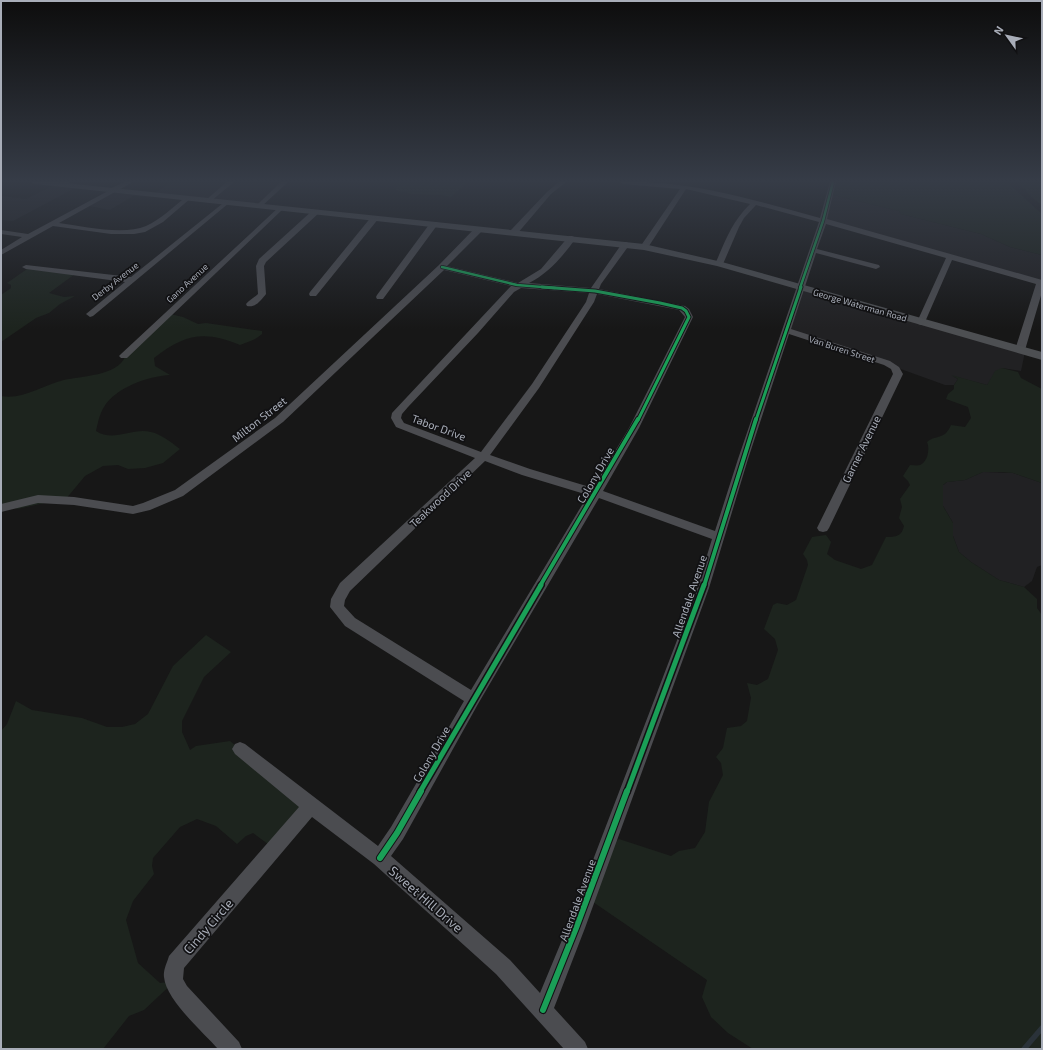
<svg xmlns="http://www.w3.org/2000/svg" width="1043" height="1050" font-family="'Exo 2',sans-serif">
<rect width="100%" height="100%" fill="#171717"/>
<!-- built -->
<path fill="#212123" d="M 172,182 L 209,182 L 227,184 L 231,182 L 285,182 L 259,206 L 157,195 L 151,197 L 133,196 L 110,210 L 89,206 L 118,190 L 155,193 Z
M 54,185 L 75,188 L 13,221 L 1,220 L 1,196 L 26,199 Z
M 833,195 L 899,211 L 901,214 L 981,234 L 1010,247 L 1042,255 L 1042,283 L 826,220 Z
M 803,290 L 1025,352 L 1021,371 L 1002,368 L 987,385 L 953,376 L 958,379 L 954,385 L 945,385 L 790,329 Z
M 983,472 L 1013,473 L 1042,483 L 1042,565 L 1037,567 L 1032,581 L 1024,587 L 999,580 L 971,562 L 959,552 L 953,536 L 953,523 L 943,506 L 943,485 L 947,482 L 965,480 Z"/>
<!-- green -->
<path fill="#1d241e" d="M 374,182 L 468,182 L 451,197 L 442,195 L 411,194 L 395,190 L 399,185 C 392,181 385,182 377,184 Z
M 837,182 L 1007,182 L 1042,214 L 1042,255 L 1010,247 L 981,234 L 901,214 L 899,211 L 833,195 Z
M 1017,182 L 1042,182 L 1042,205 C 1031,199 1026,189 1017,182 Z
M 30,267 L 75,274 L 49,293 L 64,297 L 75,296 L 60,304 L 49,313 L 36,318 L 1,342 L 1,295 L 11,288 L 11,285 L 7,283 Z
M 170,314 L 183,317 L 198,324 L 206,323 L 262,331 L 262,334 C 254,341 249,341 240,345 C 205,330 184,334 154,358 L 155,366 L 170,375 C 148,376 115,388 104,407 C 99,415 98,423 96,431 C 114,443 132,427 151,432 C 161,434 172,443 180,449 L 163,463 L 145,468 L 128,469 L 118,465 L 103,466 L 85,476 L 65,500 L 54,501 L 17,509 L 15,507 L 1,512 L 1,396 C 23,400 43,385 64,380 C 81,376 117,376 125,357 Z
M 1002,368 L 1018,372 L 1021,378 L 1042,389 L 1042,483 L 1013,473 L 1001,472 L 983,472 L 965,480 L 947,482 L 943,485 L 943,506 L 953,523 L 953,536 L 959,552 L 971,562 L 999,580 L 1024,587 L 1037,599 L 1037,608 L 1042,615 L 1042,1049 L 753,1049 L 728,1033 L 711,1017 L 702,997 L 707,980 L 593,902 L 616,841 L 619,839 L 671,856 L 679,851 L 695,848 L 705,832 L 709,802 L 723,775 L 721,763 L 716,757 L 723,748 L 727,728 L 741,726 L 747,721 L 751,698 L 747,683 L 757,685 L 768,679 L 778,650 L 775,639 L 764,629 L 773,605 L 777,603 L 787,605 L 796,600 L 808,565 L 807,560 L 803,554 L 812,537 L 826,535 L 831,542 L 827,554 L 835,560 L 861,569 L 872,565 L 886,537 C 896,537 902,536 904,526 L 899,518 L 902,507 L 900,499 L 910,485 L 908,481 L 903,476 L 910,465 C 913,465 917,466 920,465 C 928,462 930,448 927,442 C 932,437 939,438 945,434 C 947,432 950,428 951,425 L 965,427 L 971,418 L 968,407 L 946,399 L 948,394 L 954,389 L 954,385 L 958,379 L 951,375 L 987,385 L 995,371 Z
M 206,635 L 231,652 L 204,677 L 182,721 L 182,732 L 190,750 L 196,746 L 230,741 L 315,811 L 313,816 L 280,853 L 253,833 L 246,836 L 237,844 L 216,826 L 197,819 L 180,827 L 153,858 L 152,866 L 154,874 L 133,901 L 126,920 L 138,963 L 160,983 L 175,981 L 144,1010 L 129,1016 L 103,1049 L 1,1049 L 1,731 L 7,724 L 16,701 L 32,710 L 82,718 L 107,727 L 122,727 L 135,724 L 148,714 L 173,666 Z"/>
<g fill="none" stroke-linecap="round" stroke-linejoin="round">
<!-- stream -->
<path stroke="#2a3239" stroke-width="5.5" d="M 1024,1049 L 1042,1028"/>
<!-- minor -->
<path fill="#4b4c50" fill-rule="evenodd" d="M 62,182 L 70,182 L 61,186 L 57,186 L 57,184 Z
M 125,182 L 133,182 L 59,223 C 83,226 123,236 146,226 C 161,219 173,207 186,197 L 191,198 L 163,222 L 145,232 L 134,234 L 111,234 L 53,226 L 1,255 L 1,250 L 22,237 L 1,234 L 1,230 L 28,234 L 108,191 L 109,189 Z
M 227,182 L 234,182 L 211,201 L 207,201 L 207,199 Z
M 281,182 L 288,182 L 262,206 L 258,206 L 258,204 Z
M 559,182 L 566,182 L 551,194 L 517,234 L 511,234 L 511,230 L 547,192 Z
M 620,182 C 632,180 646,182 659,183 C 714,187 767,204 820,218 L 830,182 L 836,182 L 827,219 L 1042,280 L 1042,292 L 1025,350 L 1020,353 L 1015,350 L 1036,284 L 952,260 L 925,322 L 921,325 L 918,324 L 917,322 L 946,258 L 826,224 L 817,249 L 879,265 L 880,267 L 876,269 L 816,253 L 791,329 L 890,361 L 899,367 L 903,374 L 829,528 L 827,531 L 823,532 L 819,531 L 817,528 L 893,374 L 891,369 L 884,365 L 789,334 L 748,459 L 709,588 L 585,928 L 554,1008 L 585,1042 L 588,1049 L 564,1049 L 496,974 L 374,864 L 312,817 L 184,968 L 183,979 L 187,986 L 239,1042 L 242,1049 L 218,1049 C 203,1032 166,1000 164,977 C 163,970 167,963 169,956 L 299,807 L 235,754 L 232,749 L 235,744 L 240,742 L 245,744 L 378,846 L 391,827 L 464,701 L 345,626 L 330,607 L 331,599 L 340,583 L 475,458 L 396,427 L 391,418 L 392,413 L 511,286 L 444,270 L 283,422 L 183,496 L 150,510 L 133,514 L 74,505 L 38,503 L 1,512 L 1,504 L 38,495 L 74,497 L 133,506 L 143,503 L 175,490 L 275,418 L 439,265 L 476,227 L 482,227 L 482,231 L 447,266 L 518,283 L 541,269 L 569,236 L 572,236 L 576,238 C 563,256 549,273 529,283 L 591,288 L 623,242 L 626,242 L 630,244 L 601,284 L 599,289 L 685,306 L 689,309 L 693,317 L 639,428 L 603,491 L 715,531 L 738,459 L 819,222 L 756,205 L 744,218 L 739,227 L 723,264 L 719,266 L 715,264 C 726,240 731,223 750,204 L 686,189 L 647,249 L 644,249 L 640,247 L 680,189 L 623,184 ZM 521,288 L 589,293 L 586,302 L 532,384 L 481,452 L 404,423 L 401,418 L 402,414 L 408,407 L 478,333 L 514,292 ZM 597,294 L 679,310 L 685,317 L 629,428 L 593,488 L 530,469 L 490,455 L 539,388 L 594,302 ZM 485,461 L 522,475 L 588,495 L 471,690 L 355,618 L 344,606 L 345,600 L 350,591 ZM 599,498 L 712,539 L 697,588 L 567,928 L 540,993 L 510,960 L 391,856 L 403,839 L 478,704 Z
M 227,200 L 230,202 L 229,203 L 93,316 L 90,317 L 86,314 L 125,282 L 26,269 L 22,267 L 26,265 L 131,277 Z
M 281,206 L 283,207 L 283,209 L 127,358 L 121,358 L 119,356 L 121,354 L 279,207 Z
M 313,210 L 316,210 L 320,212 L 266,262 L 264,266 L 266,294 C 261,300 256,308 247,306 L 246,304 C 249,300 254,298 258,294 L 256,266 L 259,259 Z
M 372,216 L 375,216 L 379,218 L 316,296 L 310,296 L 309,294 L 310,292 Z
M 431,222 L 437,222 L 438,224 L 383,299 L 377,299 L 376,297 L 377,295 Z"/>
<!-- major -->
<path fill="#4d4f52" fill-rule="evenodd" d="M 31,182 L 56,182 L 644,244 L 722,262 L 1042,352 L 1042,360 L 717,266 L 644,250 L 35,184 Z"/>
<defs>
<path id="cycleway-far4" d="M 442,267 L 517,285 L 555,288
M 800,288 L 823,221 L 833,182"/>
<path id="cycleway-far3" d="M 542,287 L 595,291 L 660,303 L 682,308 L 686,311 L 689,317 L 638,420
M 756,420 L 801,287"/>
<path id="cycleway-far2" d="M 540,586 L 638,419
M 704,586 L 756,419"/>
<path id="cycleway-far1" d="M 420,792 L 541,585
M 627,792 L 704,585"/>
<path id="cycleway" d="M 380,858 L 397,833 L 421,791
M 543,1010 L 576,928 L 627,791"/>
</defs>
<!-- cycleway-far4 casing -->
<use href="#cycleway-far4" stroke="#111113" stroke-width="4"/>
<!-- cycleway-far3 casing -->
<use href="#cycleway-far3" stroke="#111113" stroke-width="5"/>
<!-- cycleway-far2 casing -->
<use href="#cycleway-far2" stroke="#111113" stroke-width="6"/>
<!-- cycleway-far1 casing -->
<use href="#cycleway-far1" stroke="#111113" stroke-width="8"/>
<!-- cycleway casing -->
<use href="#cycleway" stroke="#111113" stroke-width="8"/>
<!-- cycleway-far4 -->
<use href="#cycleway-far4" stroke="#1a9f57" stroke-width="2.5"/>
<!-- cycleway-far3 -->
<use href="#cycleway-far3" stroke="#1a9f57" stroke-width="3"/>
<!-- cycleway-far2 -->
<use href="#cycleway-far2" stroke="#1a9f57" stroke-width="4"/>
<!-- cycleway-far1 -->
<use href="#cycleway-far1" stroke="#1a9f57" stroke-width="5"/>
<!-- cycleway -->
<use href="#cycleway" stroke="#1a9f57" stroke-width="6"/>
</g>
<!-- sky -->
<linearGradient id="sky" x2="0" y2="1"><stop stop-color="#0d0d0d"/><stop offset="0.55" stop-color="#363c47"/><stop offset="1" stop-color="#363c47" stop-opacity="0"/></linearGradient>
<rect width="1043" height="329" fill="url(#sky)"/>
<g text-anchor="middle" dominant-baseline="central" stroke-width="3.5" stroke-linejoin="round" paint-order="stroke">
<!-- far-street labels -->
<g font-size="9" fill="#a8adb8" stroke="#111113">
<text transform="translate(115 281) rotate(-38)">Derby Avenue</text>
<text transform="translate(187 283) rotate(-43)">Gano Avenue</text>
<text transform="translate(860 305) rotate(16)">George Waterman Road</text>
<text transform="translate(842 349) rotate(18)">Van Buren Street</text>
</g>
<!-- street labels -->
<g font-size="11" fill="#a8adb8" stroke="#111113">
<text transform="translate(259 419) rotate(-38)">Milton Street</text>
<text transform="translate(439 427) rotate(20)">Tabor Drive</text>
<text transform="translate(861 449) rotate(-64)">Garner Avenue</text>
<text transform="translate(595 475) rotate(-60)">Colony Drive</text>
<text transform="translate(440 498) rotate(-43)">Teakwood Drive</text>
<text transform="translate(689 596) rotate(-71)">Allendale Avenue</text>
<text transform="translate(431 754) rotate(-60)">Colony Drive</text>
<text transform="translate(577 900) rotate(-70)">Allendale Avenue</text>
</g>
<!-- near-street labels -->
<g font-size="13" fill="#a8adb8" stroke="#111113">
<text transform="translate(426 899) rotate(41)">Sweet Hill Drive</text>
<text transform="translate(208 926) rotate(-49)">Cindy Circle</text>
</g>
</g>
<!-- border -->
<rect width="1043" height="1050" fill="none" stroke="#a8adb8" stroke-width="4"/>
<!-- north arrow -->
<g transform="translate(1007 36) rotate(303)" stroke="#111113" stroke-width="3" paint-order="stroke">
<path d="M0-3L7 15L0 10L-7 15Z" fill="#a8adb8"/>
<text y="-6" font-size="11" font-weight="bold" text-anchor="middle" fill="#a8adb8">N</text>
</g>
</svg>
